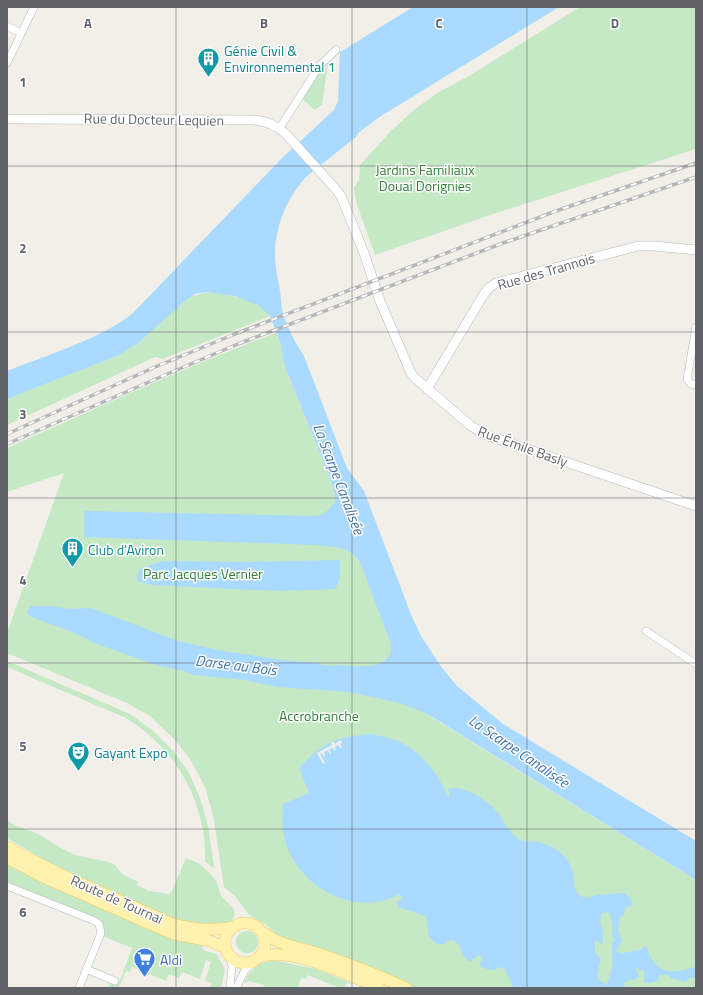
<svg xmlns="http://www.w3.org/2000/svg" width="703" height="995" font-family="'Titillium Web',sans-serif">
<rect width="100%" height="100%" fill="#f1efe8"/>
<!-- green -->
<path fill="#c5e8c5" d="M 580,7 L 696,7 L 696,149 L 490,215 L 375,255 L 357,205 L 354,188 L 359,180 L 360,165 L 391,131 L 415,109 L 439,92 L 469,76 Z
M 328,63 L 322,105 L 314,110 L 302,98 L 324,64 Z
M 207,292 C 228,295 256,297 270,316 L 163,359 L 155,357 L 7,425 L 7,399 L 117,356 L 190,297 Z
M 276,333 L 281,345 L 284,364 L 330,478 L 390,642 L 392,650 L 423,712 L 696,880 L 696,988 L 413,988 L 372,970 L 281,938 L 265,924 L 249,915 L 235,896 L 224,887 L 213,815 L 205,787 L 190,759 L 174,739 L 150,716 L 127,703 L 7,653 L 7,633 L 64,473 L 7,492 L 7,448 C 96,409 185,367 276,333 Z
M 7,661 L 130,714 L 152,730 L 175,753 L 189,773 L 200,798 L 208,826 L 214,866 L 213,868 L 205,861 C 207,805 177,750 129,720 C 118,713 103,709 91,703 C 63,691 35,679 7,667 Z
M 7,820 L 14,825 L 38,834 L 61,848 L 75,855 L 108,862 L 115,865 L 122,874 L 138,882 L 137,885 L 149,891 L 169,894 L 172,891 L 186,858 C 190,860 194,861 198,863 C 203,866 215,878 217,883 C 219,888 219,893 223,898 C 230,906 241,910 230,923 L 204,925 L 176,920 L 48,862 L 12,841 L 7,838 Z
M 7,862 L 202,944 L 203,950 L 217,954 L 225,970 L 221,988 L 210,988 L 212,983 L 205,981 L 211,962 L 206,960 L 200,979 L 182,972 L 179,978 L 169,974 L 166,981 L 132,967 L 130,972 L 126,971 L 119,988 L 108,988 L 110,981 L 116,983 L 120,981 L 132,948 L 102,936 L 103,928 L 7,884 Z
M236 942a11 11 0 1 1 22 0a11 11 0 1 1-22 0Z
M 273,960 L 316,969 L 351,983 L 351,984 L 347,983 L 344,988 L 339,988 L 308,975 L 306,979 L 301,978 L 298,988 L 263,988 L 265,985 L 248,981 L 246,983 L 244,982 C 250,969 259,963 273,960 Z"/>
<!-- water -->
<path fill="#aadaff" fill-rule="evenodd" d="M 413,7 L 559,7 L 381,116 L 358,133 L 357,136 L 306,177 C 287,198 275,226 275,255 C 275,267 278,279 280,291 C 281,297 281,303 282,309 C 286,326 295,342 304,356 L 347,468 L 364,491 L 412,617 L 421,636 L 442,668 L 457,686 L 503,724 L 696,841 L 696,880 L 437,720 L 423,712 L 400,703 L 349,692 L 278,687 L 245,680 L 194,675 L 184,671 L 156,665 L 97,644 L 75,633 L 29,616 L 27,613 L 30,606 L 51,606 L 70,609 L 91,608 L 178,641 L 217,650 L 282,660 L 319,663 L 322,665 L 334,666 L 336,665 C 354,666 397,673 390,642 L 360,562 C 347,545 336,548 317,545 L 84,537 L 84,511 L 315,516 C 325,514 329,510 335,502 L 335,493 L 330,478 L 284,364 L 281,345 L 271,318 L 268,314 L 258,305 L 235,296 L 207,292 L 195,294 L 185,301 L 138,343 L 117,356 L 7,399 L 7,371 C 47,355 98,340 132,314 L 283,157 L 334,110 L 338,101 L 340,52 L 342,51 Z
M 340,560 L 340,579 L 335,589 L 280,591 L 152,585 L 137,581 L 138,573 L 142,568 L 163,561 L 242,562 Z
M 371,734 C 378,736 385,736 392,739 C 419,748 437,771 448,797 L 450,796 L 448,789 C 463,784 489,801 498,813 C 504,821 509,834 519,839 C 524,842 531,841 537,842 C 545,843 556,848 562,854 C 566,858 570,863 572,869 C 577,882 569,894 587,898 L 597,895 L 625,893 L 631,899 L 632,905 L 626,908 L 623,916 L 620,917 C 618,922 619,926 618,931 L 622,940 L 616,951 C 625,956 631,950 640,950 L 642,948 L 646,946 C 648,950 649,954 651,958 C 661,976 681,973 696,966 L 696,976 L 694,978 L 689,978 L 686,982 L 671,978 L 669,975 L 659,975 L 658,981 L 650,983 L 644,983 L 644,970 L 641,971 L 639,968 L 636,969 L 639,977 L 633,980 L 629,980 L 624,983 L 625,988 L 514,988 L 504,968 L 500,967 C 492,972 488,970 480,966 L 482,956 L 479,955 L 469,962 C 461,955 461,945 454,940 L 450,940 L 445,944 L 437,944 L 429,937 L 426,916 L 398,907 L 397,902 L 402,899 L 400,894 C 358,917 305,891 288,849 C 282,834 282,819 283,804 L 309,793 L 299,768 C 324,742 335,737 371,734 ZM 608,912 C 613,919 613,927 612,935 L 615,939 L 612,943 L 612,967 L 607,985 L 600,981 L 597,975 L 601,959 C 594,953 594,948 596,940 L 603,945 C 602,941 604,938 603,934 C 602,924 598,925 602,913 Z"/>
<!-- pier -->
<path fill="#f1efe8" d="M 341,740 L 342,743 L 340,744 L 342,747 L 340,748 L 338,745 L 335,747 L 336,750 L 335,751 L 333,748 L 329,749 L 331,753 L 330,754 L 328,750 L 324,752 L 325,756 L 324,757 L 322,753 L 320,754 L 325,763 L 323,764 L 317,753 L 332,745 L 331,742 L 333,741 L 335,744 Z"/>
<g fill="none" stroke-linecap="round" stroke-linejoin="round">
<defs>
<path id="minor" d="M 7,26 L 21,33
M 7,63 L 34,7
M 279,129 L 320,65 L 336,50
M 696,327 L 687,379 L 691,384 L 696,385
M 646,631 L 696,664
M 7,886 L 95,921 L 99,924 L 101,933 L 79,988
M 230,955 L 232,966 L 230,988
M 86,969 L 115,981
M 236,988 L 245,970 L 253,962"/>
<path id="tertiary" d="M 7,119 L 254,120 C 265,121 276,125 285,133 L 333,186 L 341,196 L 364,253 L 380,301 L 411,373 L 415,378 L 471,426 L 486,435 L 696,506
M 427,389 L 484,294 L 490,287 L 496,283 L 638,246 L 654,246 L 696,250"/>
<path id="primary" d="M 7,847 L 57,873 L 173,924 C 193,929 214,931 234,927
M 7,858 L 41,876 L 157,927 L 174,934 L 210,941 L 226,948
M225 943a20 20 0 1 1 40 0a20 20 0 1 1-40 0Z
M 261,931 C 282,947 296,946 320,954 C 349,964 378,975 406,988
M 259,957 C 289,946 350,975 379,988"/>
</defs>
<!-- minor casing -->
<use href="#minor" stroke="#b5b8bc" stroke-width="8"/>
<!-- tertiary casing -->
<use href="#tertiary" stroke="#b5b8bc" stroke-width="10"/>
<!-- primary casing -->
<use href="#primary" stroke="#f2c960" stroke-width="12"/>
<!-- minor -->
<use href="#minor" stroke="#fff" stroke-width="7"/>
<!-- tertiary -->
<use href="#tertiary" stroke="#fff" stroke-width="9"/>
<!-- primary -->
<use href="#primary" stroke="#fff2af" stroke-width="11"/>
<defs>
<path id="rail" d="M 7,434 L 155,367 L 235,334 L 556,211 L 696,163
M 7,444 L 165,375 L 238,344 L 503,243 L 696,177"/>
</defs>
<!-- rail casing -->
<use href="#rail" stroke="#b6b7b8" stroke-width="3.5"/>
<!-- rail -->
<use href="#rail" stroke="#fff" stroke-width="2" stroke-dasharray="6" stroke-linecap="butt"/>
</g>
<!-- grid -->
<path fill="none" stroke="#5f6368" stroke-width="1" stroke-opacity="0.55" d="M 176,7 L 176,988M 352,7 L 352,988M 527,7 L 527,988M 7,166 L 696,166M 7,332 L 696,332M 7,498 L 696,498M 7,663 L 696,663M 7,829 L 696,829"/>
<!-- icons -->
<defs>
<symbol id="building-pin" viewBox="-11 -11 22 30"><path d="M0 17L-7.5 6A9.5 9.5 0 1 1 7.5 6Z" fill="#0f9aa8" stroke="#fff"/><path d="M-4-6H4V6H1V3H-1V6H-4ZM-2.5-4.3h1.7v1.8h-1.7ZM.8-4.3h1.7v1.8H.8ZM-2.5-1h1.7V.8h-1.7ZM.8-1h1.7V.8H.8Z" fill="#fff"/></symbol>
<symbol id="theatre-pin" viewBox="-11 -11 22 30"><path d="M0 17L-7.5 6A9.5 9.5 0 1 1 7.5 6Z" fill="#0f9aa8" stroke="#fff"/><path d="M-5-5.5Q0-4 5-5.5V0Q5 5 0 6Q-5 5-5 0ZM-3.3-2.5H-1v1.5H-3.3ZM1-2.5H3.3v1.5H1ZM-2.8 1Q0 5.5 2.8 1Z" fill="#fff"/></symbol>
<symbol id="supermarket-pin" viewBox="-11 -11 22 30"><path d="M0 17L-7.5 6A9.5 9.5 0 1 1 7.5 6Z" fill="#3f7fe0" stroke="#fff"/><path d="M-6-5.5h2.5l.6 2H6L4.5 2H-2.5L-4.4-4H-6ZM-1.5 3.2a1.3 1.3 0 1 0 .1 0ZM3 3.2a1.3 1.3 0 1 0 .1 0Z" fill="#fff"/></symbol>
</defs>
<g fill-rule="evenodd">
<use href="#building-pin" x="196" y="46" width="25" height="34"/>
<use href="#building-pin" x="60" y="536" width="25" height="34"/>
<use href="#theatre-pin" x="66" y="740" width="25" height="34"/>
<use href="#supermarket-pin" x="132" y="946" width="25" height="34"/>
</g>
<g text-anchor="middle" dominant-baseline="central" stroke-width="3" stroke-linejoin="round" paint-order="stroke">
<!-- culture labels -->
<g font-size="14" fill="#0d838f" stroke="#fff" text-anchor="start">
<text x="224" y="50">Génie Civil &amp;<tspan x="224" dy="16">Environnemental 1</tspan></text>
<text x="88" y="549">Club d'Aviron</text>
<text x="94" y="752">Gayant Expo</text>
</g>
<!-- street labels -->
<g font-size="14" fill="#5f6368" stroke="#fff">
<text transform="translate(154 119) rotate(1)">Rue du Docteur Lequien</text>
<text transform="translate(546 271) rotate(-16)">Rue des Trannois</text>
<text transform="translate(523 446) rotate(20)">Rue Émile Basly</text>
<text transform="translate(117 899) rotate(24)">Route de Tournai</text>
</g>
<!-- park labels -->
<g font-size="14" fill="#348238" stroke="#fff">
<text x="425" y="169">Jardins Familiaux<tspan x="425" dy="16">Douai Dorignies</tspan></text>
<text x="203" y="573">Parc Jacques Vernier</text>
<text x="319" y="715">Accrobranche</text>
</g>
<!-- shop labels -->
<g font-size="14" fill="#366cbe" stroke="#fff" text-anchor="start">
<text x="160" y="959">Aldi</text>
</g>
<!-- water labels -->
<g font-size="15" font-style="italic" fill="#4174aa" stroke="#fff">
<text transform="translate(339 479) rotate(69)">La Scarpe Canalisée</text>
<text transform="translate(236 665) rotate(7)">Darse au Bois</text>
<text transform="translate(519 751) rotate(34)">La Scarpe Canalisée</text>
</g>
</g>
<g font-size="13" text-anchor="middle" font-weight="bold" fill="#5f6368" stroke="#fff" stroke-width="3" stroke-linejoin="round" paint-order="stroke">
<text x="88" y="28">A</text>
<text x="264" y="28">B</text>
<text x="439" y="28">C</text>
<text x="615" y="28">D</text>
<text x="23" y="87">1</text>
<text x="23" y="253">2</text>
<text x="23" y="419">3</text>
<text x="23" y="585">4</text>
<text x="23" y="751">5</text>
<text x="23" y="917">6</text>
</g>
<!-- border -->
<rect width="703" height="995" fill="none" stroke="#5f6368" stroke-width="16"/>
</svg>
